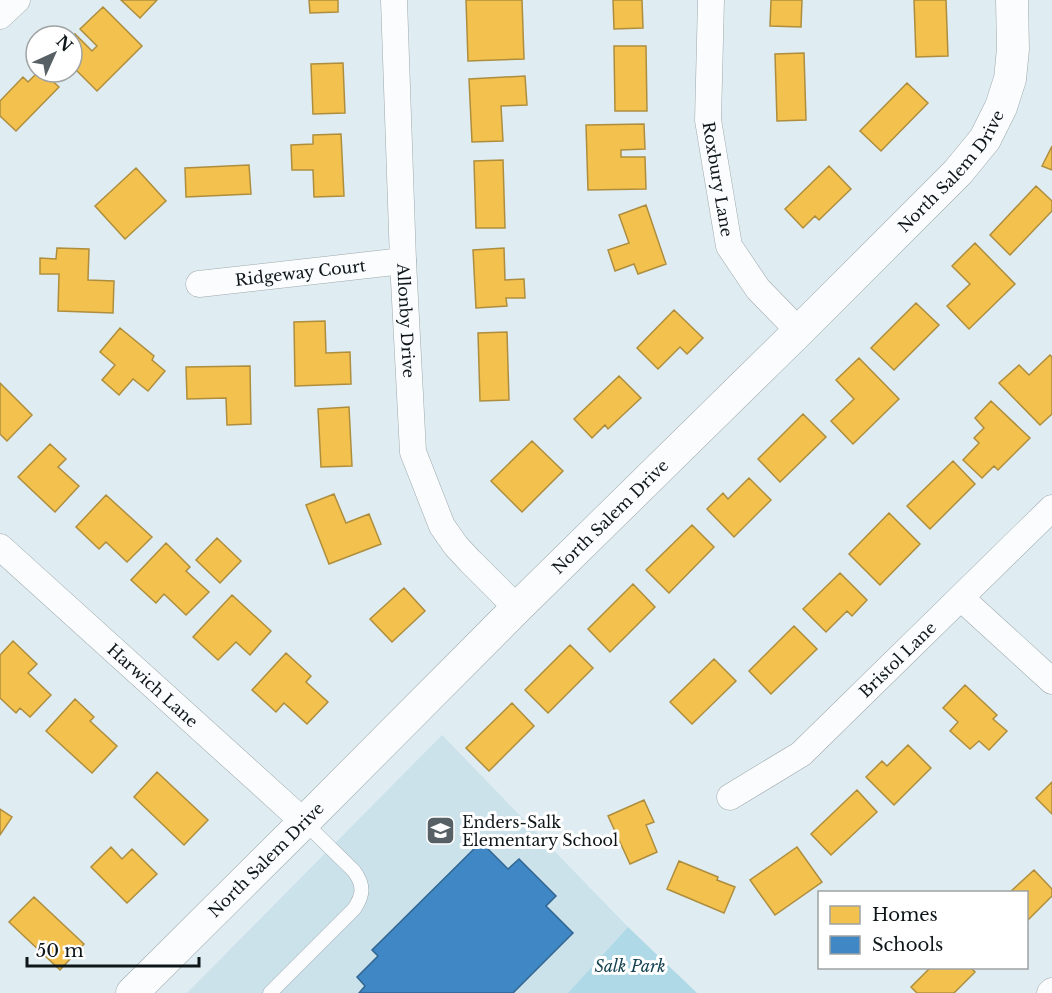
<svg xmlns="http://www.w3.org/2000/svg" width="1052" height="993" font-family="'Libre Baskerville',serif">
<rect width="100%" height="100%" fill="#dfecf1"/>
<!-- built -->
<path fill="#cbe2eb" d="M 442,735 L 628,927 L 568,993 L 187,993 Z"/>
<!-- green -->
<path fill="#b0d9e8" d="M 628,927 L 697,993 L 568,993 Z"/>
<!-- homes -->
<path fill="#f2c14e" stroke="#ae8e3e" stroke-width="1.5" d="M 121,0 L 157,0 L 140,18 Z
M 309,0 L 338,0 L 338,12 L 310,13 Z
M 466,0 L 522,0 L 524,59 L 468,61 Z
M 613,0 L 642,0 L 643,28 L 614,29 Z
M 771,0 L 802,0 L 801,27 L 770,26 Z
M 914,0 L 946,0 L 948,56 L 916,57 Z
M 103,7 L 142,46 L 97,91 L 72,66 L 72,38 L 75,34 L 92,51 L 97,46 L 80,29 Z
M 614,46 L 646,46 L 647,111 L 615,111 Z
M 804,53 L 806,120 L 777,121 L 775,54 Z
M 343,63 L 345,113 L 313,114 L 311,64 Z
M 38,72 L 43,72 L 59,87 L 16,131 L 0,116 L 0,101 L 23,77 L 28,82 Z
M 525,76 L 527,105 L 501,106 L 503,141 L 472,142 L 469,79 Z
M 907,83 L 928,103 L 881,151 L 860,131 Z
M 644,124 L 645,149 L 621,150 L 621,157 L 645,157 L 646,189 L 588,190 L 586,125 Z
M 341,134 L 344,196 L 314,197 L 313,170 L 292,170 L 291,145 L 313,144 L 313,135 Z
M 1052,146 L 1052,170 L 1042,166 Z
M 503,160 L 505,228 L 476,228 L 474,161 Z
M 249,165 L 251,194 L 186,197 L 185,168 Z
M 829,166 L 851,189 L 819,220 L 815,216 L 803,228 L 785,209 Z
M 136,168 L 166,201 L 125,239 L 95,206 Z
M 1036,186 L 1052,201 L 1052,211 L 1010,255 L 990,235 Z
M 646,205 L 666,264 L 638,274 L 634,264 L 615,271 L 608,250 L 629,243 L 619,215 Z
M 975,243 L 1015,284 L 969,329 L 947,306 L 970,284 L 952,266 Z
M 57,248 L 89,249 L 88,280 L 114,281 L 113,313 L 58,311 L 59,274 L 40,274 L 40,258 L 56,259 Z
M 504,248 L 505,280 L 524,279 L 525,298 L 506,298 L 507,306 L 476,308 L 473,250 Z
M 916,303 L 939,325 L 894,370 L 871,348 Z
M 674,310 L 703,338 L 687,354 L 680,347 L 658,369 L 637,348 Z
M 325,321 L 326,353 L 350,352 L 351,384 L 295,386 L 294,322 Z
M 120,328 L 154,356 L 152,360 L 165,371 L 148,391 L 133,379 L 119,395 L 102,380 L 115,365 L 100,352 Z
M 507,332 L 509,400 L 480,401 L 478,333 Z
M 1050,355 L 1052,357 L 1052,414 L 1040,425 L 999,383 L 1019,365 L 1029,375 Z
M 859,358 L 899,399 L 853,444 L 831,421 L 854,399 L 836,380 Z
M 250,366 L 251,424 L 227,425 L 226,398 L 187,399 L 186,367 Z
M 619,376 L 641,398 L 608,429 L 605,425 L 592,438 L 574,419 Z
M 0,383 L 32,415 L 7,441 L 0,434 Z
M 991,401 L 1030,438 L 998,470 L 994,466 L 982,478 L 963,460 L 979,443 L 974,438 L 984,428 L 975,418 Z
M 349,407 L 352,466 L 321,467 L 318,409 Z
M 803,414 L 826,437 L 780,482 L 758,459 Z
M 532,441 L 563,471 L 522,512 L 491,481 Z
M 50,444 L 66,459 L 58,467 L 79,486 L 55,512 L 18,477 Z
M 953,461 L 975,484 L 930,529 L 907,506 Z
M 749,478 L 771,500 L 734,537 L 707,509 L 723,493 L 728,499 Z
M 334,494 L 346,523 L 369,514 L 381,544 L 329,564 L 306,505 Z
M 106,495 L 152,537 L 127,562 L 106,542 L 99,549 L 76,527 Z
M 889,513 L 920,544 L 880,585 L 849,554 Z
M 692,525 L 714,547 L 669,593 L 646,570 Z
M 217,538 L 241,561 L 220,583 L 196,560 Z
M 166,543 L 190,567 L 186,571 L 209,592 L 186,615 L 164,594 L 156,603 L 131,580 Z
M 840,573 L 867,600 L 852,616 L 847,611 L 826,632 L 803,609 Z
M 633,584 L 655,607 L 610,652 L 588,629 Z
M 404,588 L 425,611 L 392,642 L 370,619 Z
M 232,595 L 271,631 L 250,655 L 236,642 L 218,660 L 193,637 Z
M 794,626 L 817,649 L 771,694 L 749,671 Z
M 13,641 L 37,664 L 28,673 L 51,695 L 30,717 L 20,708 L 16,713 L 0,698 L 0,655 Z
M 570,645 L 593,668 L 548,713 L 525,690 Z
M 286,653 L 311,676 L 306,682 L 328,702 L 307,724 L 284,703 L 276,712 L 252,690 Z
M 714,659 L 736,681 L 692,724 L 670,702 Z
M 965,685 L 997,715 L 993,719 L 1007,731 L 989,750 L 979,741 L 970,749 L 950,731 L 958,722 L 943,708 Z
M 75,699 L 94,717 L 90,721 L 117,746 L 92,773 L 46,731 Z
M 512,703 L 534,726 L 489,771 L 466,748 Z
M 908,745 L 931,768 L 894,805 L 866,777 L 882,761 L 887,766 Z
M 157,772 L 208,820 L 184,845 L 134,797 Z
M 1052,782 L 1052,814 L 1036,798 Z
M 857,790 L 877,812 L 831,855 L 811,834 Z
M 644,800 L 654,822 L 646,825 L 657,852 L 630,864 L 608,816 Z
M 0,809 L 12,817 L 0,835 Z
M 111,847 L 122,859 L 132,849 L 157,874 L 127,903 L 91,867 Z
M 797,847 L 822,882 L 775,915 L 750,880 Z
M 679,861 L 718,877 L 717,880 L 735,887 L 724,913 L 667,889 Z
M 1034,870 L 1052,889 L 1052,896 L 1026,922 L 1026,892 L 1010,892 Z
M 34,897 L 84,944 L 60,970 L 9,922 Z
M 930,968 L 971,968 L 975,972 L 954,993 L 917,993 L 911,987 Z"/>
<!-- schools -->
<path fill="#3f88c5" stroke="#306691" stroke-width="1.5" d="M 481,842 L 508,869 L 519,859 L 556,896 L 546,906 L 573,933 L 513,993 L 359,993 L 365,986 L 357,977 L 378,956 L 372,950 Z"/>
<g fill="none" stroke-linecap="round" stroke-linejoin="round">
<defs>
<path id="service" d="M 270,993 L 354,909 C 364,894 364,885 354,871 L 304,822"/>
<g id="minor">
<path id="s1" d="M 394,0 L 403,261 L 413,452 L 442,526 L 456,546 L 470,561 L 517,608"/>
<path id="s2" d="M 711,0 L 708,120 L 729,246 L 758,289 L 799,331"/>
<path d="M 0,16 L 17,0"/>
<path id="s3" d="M 199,284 L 403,261"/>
<path id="s4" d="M 0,547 L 304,822"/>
<path d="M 961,598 L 1052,681"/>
<path id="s5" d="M 730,797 L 801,754 L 1052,508"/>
<path d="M 1050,993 L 1052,991"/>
</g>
<g id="tertiary">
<path id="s6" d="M 132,993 L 304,822 L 517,608 L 799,331 L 958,172 L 985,139 L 1001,107 L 1010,79 L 1013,49 L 1012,0"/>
</g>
</defs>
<!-- service casing -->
<use href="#service" stroke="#9fa9ad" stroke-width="15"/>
<!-- minor casing -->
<use href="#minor" stroke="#9fa9ad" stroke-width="27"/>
<!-- tertiary casing -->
<use href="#tertiary" stroke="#9fa9ad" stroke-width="33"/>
<!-- service -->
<use href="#service" stroke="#fafcfd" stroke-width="14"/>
<!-- minor -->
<use href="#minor" stroke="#fafcfd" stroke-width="26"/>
<!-- tertiary -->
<use href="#tertiary" stroke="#fafcfd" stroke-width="32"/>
</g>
<!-- icons -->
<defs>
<symbol id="school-square" viewBox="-11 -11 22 22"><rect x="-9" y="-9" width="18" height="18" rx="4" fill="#576165" stroke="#fff"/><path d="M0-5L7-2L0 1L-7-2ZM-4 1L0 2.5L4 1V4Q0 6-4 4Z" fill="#fff"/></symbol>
</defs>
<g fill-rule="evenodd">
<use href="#school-square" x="424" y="814" width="33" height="33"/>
</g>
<g text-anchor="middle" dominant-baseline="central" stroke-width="6" stroke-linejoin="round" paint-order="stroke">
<!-- street labels -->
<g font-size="16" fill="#0e1619" stroke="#fff">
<text stroke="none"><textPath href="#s6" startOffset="1161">North Salem Drive</textPath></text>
<text stroke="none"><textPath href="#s2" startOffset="180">Roxbury Lane</textPath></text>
<text stroke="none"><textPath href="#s3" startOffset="102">Ridgeway Court</textPath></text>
<text stroke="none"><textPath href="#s1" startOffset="321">Allonby Drive</textPath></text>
<text stroke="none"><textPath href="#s6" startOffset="675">North Salem Drive</textPath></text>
<text stroke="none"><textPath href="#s5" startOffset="218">Bristol Lane</textPath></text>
<text stroke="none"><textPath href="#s4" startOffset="206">Harwich Lane</textPath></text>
<text stroke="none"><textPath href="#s6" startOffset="189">North Salem Drive</textPath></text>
</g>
<!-- poi labels -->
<g font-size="16" fill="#0e1619" stroke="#fff" text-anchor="start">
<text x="462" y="822">Enders-Salk<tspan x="462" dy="18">Elementary School</tspan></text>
</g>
<!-- park labels -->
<g font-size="16" font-style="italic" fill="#164351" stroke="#fff">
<text x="630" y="966">Salk Park</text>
</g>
</g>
<!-- legend -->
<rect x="818" y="891" width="210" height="78" fill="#ffffff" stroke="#9fa2a3" stroke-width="1.5"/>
<rect x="830" y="906" width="30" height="18" fill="#f2c14e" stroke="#9fa2a3" stroke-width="1.5"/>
<text x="872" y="921" font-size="18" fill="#0e1619">Homes</text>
<rect x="830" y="936" width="30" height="18" fill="#3f88c5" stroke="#9fa2a3" stroke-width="1.5"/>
<text x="872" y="951" font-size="18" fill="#0e1619">Schools</text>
<!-- north arrow -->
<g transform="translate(54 54) rotate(45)"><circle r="28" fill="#ffffff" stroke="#9fa2a3" stroke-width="1.5"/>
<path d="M0-4.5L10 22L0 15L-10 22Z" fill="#576165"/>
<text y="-9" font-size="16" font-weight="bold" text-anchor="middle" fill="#0e1619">N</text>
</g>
<!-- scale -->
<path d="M27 957v9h172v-9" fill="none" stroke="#0e1619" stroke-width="3"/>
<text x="36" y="957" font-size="18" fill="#0e1619" stroke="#ffffff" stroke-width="4.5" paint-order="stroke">50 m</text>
</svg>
